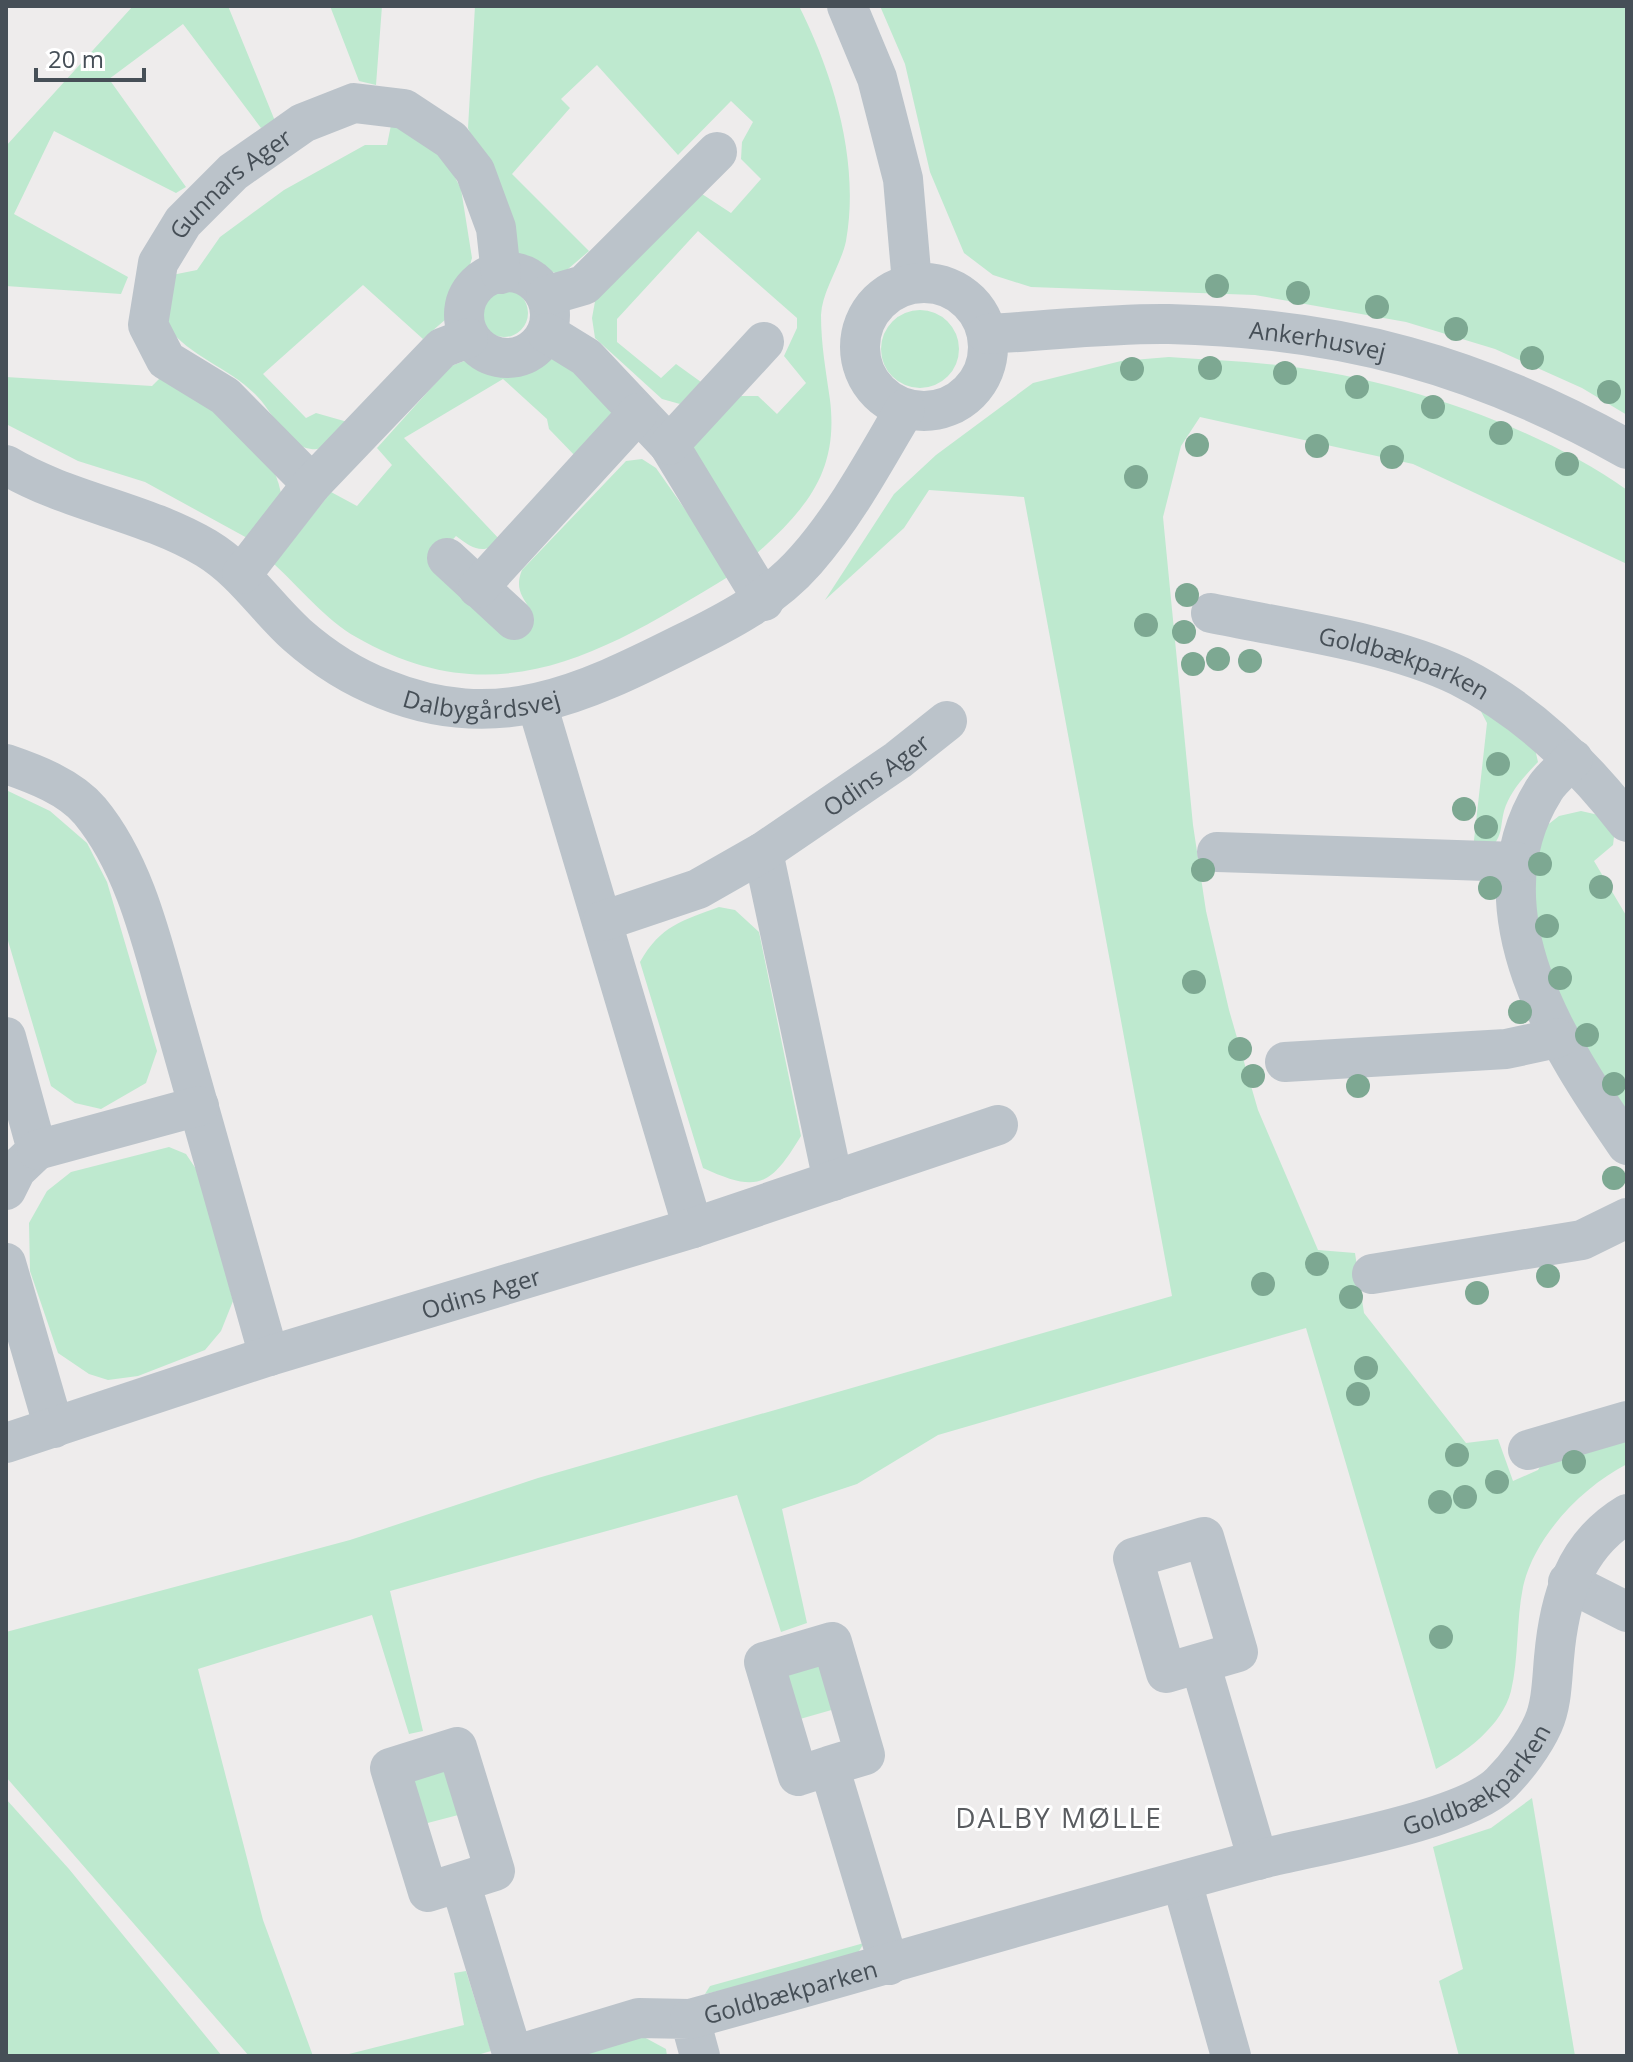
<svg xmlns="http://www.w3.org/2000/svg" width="1633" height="2062" font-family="'Open Sans',sans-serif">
<rect width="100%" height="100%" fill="#eeecec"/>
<!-- green -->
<path fill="#bee9cf" d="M 133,6 L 228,6 L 275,121 L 261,128 L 183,24 L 109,79 L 186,187 L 176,193 L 54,131 L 14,214 L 128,277 L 121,294 L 6,286 L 6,146 Z
M 330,6 L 382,6 L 376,85 L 359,81 Z
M 475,6 L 799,6 C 834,76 860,162 846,241 C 841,265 822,291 821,315 C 821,345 826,371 830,400 C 839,473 805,510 755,555 L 689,457 L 694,434 L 739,396 L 758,396 L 777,414 L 806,383 L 784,356 L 797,328 L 797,318 L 698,231 L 617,319 L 617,342 L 661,378 L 676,364 L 701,382 L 680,404 L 662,399 L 595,338 L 592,318 L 596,296 L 702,194 L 731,213 L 761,179 L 741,159 L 742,142 L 753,122 L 731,101 L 678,155 L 597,65 L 561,99 L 570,108 L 512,174 L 589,251 L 561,275 L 525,262 L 506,245 L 490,179 L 468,128 Z
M 880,6 L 1627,6 L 1627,415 L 1582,388 L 1495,349 L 1406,322 L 1255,295 L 1031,287 L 993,275 L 964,253 L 930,172 L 905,64 Z
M 392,120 L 440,148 L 461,189 L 472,258 L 469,268 L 452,287 L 446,319 L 423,339 L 363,285 L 263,374 L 306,418 L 316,413 L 351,423 C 341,433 327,452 311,449 C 284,445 273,411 255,394 C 228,367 190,357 167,326 L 172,275 L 197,270 L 220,237 L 284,190 L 365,145 L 387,145 Z
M480 313a24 24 0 1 1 48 0a24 24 0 1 1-48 0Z
M881 349a39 39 0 1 1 78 0a39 39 0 1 1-78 0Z
M 1169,357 C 1207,360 1246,361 1285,366 C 1396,379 1536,425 1627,490 L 1627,564 L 1413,464 L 1200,417 L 1181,446 L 1163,517 L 1193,825 L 1206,911 L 1229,1010 L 1258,1110 L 1318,1250 L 1355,1253 L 1364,1313 L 1466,1443 L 1498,1439 L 1513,1481 L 1538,1470 L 1550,1450 L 1627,1430 L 1627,1464 C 1582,1487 1534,1537 1523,1587 C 1516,1621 1519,1658 1511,1691 C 1502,1726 1465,1753 1436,1769 L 1306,1328 L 938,1435 L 857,1484 L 782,1509 L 807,1623 L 781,1632 L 737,1495 L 390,1591 L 423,1731 L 409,1734 L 372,1615 L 198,1669 L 263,1920 L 313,2056 L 249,2056 L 6,1777 L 6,1632 L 350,1540 L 538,1478 L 1172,1296 L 1024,497 L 929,490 L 904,528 L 825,600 L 894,494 L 936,455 L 1033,383 L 1121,361 Z
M 554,359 L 573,365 L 614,415 L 580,461 L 549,429 L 547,419 L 503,379 L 404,438 L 501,541 C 483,555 473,549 456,536 L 434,560 L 511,633 L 531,610 C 521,596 515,587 522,570 L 626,461 L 642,459 L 656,468 L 731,575 C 608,650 499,720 356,637 C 326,620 299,587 274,564 L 331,492 L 357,506 L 392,465 L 377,448 L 451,366 L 467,360 C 483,366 499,373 517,370 C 531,367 540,360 554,359 Z
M 167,371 C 212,401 276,443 282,500 L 249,539 L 145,482 L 78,461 L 6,424 L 6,377 L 152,386 Z
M 1474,698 L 1533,740 L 1538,762 C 1524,777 1510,791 1504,811 C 1500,827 1503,835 1491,848 L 1473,849 L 1487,723 Z
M 6,790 L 50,811 L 87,843 L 107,882 L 157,1051 L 146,1083 L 101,1109 L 75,1103 L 51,1086 L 6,934 Z
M 1581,811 L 1603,816 L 1615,829 L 1613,845 L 1594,861 L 1627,917 L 1627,1110 C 1585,1052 1531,960 1534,885 C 1534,867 1539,848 1541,830 L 1559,816 Z
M 719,907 L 735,910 L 759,932 L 801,1136 C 770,1187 758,1193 703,1168 L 640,962 C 661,925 682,921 719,907 Z
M 169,1147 L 186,1154 L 200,1175 L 233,1301 L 221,1331 L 205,1350 L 138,1376 L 108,1380 L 89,1374 L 58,1353 L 30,1271 L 29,1223 L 47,1191 L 71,1172 Z
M 821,1662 L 835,1709 L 793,1721 L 780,1674 Z
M 449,1768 L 462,1814 L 420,1825 L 407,1780 Z
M 1532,1798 L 1575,2056 L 1459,2056 L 1439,1981 L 1463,1969 L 1433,1847 L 1491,1828 Z
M 6,1799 L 69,1869 L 222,2056 L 6,2056 Z
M 864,1943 L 853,1961 L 705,1994 L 710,1986 Z
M 466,1971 L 491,2051 L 474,2056 L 341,2056 L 464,2025 L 454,1973 Z
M 642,2036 L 666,2049 L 667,2056 L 569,2056 Z"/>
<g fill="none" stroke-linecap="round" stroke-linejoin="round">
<!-- minor -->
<g stroke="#bbc3ca" stroke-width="40">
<path d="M 847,6 L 877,78 L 903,179 L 912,283"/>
<circle cx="507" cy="315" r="43"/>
<circle cx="924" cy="347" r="64"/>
<path d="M 546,296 L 584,285 L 717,152"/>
<path d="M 547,333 L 586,357 L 669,445 L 764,601"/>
<path id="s1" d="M 987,334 C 1047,331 1109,323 1169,324 C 1342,328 1477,365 1627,449"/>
<path d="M 669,445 L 764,342"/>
<path id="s2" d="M 6,465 C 68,502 143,511 206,548 C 244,571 265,606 297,635 C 322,657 353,677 384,689 C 497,735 582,694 682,644 C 727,622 772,599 806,560 C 845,516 875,460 905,409"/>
<path id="s3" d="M 312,484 L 225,396 L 166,360 L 148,325 L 158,263 L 183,222 L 233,172 L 303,123 L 354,103 L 404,109 L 451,140 L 475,171 L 496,228 L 501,274"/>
<path d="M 447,558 L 514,620"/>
<path d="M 242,574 L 312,484 L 442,348 L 468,338"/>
<path d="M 478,588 L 638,413"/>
<path id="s4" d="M 1211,613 C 1288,629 1389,642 1459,676 C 1525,709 1582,764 1627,822"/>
<path d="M 537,704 L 693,1228"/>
<path d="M 1573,759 C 1564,769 1551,778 1544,790 C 1469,909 1559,1047 1627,1145"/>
<path d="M 6,764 C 35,774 70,787 90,811 C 138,869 154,952 175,1023 C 207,1134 238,1245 269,1356"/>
<path d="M 763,852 L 833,1181"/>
<path d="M 1217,852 L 1516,862"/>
<path id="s5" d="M 603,921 L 698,889 L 763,852 L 898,760 L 947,721"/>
<path d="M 6,1037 L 37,1150 L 16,1170 L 6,1190"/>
<path d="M 1285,1062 L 1506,1049 L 1557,1038"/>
<path d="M 37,1150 L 199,1106"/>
<path d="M 6,1263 L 54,1428"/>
<path d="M 1372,1274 L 1582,1240 L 1627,1218"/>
<path id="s6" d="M 6,1443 L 269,1356 L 693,1228 L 998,1125"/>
<path d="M 1528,1450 L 1627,1421"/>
<path d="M 1568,1582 L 1627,1612"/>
<path d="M 1200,1663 L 1238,1652 L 1204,1537 L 1133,1558 L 1166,1673 L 1200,1663 L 1258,1860"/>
<path d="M 829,1766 L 865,1755 L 832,1642 L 764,1662 L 798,1776 L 829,1766 L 889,1965"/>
<path d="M 460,1882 L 428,1892 L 390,1768 L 457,1747 L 495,1871 L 460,1882 L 513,2056 L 639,2018 L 690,2019 L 700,2056"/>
<path d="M 1182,1882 L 1231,2056"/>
<path id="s7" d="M 690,2019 C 880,1967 1070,1910 1261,1859 C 1317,1845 1465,1820 1501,1783 C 1517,1767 1534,1744 1543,1724 C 1552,1704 1552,1679 1554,1658 C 1559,1600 1574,1546 1627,1514"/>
</g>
</g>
<!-- trees -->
<g fill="#7da892">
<circle cx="1217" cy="286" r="12"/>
<circle cx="1298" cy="293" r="12"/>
<circle cx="1377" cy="307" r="12"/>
<circle cx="1456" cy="329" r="12"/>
<circle cx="1532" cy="358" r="12"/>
<circle cx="1210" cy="368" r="12"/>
<circle cx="1132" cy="369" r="12"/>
<circle cx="1285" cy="373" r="12"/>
<circle cx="1357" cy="387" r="12"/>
<circle cx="1609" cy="392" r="12"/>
<circle cx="1433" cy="407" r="12"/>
<circle cx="1501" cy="433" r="12"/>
<circle cx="1197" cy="445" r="12"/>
<circle cx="1317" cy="446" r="12"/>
<circle cx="1392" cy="457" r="12"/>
<circle cx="1567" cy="464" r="12"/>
<circle cx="1136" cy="477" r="12"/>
<circle cx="1187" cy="595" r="12"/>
<circle cx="1146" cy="625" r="12"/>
<circle cx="1184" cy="632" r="12"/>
<circle cx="1218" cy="659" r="12"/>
<circle cx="1250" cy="661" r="12"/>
<circle cx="1193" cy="664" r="12"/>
<circle cx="1498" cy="764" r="12"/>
<circle cx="1464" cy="809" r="12"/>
<circle cx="1486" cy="827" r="12"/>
<circle cx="1540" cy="864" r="12"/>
<circle cx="1203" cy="870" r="12"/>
<circle cx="1601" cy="887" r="12"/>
<circle cx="1490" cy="888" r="12"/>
<circle cx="1547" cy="926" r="12"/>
<circle cx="1560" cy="978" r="12"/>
<circle cx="1194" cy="982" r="12"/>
<circle cx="1520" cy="1012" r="12"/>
<circle cx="1587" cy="1035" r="12"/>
<circle cx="1240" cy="1049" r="12"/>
<circle cx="1253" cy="1076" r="12"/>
<circle cx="1614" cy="1084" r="12"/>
<circle cx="1358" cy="1086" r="12"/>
<circle cx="1614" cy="1178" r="12"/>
<circle cx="1317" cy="1264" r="12"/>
<circle cx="1548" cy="1276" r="12"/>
<circle cx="1263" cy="1284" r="12"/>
<circle cx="1477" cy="1293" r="12"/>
<circle cx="1351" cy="1297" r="12"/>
<circle cx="1366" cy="1368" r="12"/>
<circle cx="1358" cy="1394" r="12"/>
<circle cx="1457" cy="1455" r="12"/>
<circle cx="1574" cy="1462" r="12"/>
<circle cx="1497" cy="1482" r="12"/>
<circle cx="1465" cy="1497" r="12"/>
<circle cx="1440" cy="1502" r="12"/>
<circle cx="1441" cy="1637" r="12"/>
</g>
<g text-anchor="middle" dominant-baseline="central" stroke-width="6" stroke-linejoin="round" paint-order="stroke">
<!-- street labels -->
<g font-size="24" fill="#464f57" stroke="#fff">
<text stroke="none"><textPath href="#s3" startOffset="404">Gunnars Ager</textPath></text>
<text stroke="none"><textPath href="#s1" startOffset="332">Ankerhusvej</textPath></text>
<text stroke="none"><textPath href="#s4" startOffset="200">Goldbækparken</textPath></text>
<text stroke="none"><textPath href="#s2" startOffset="546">Dalbygårdsvej</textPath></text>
<text stroke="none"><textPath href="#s5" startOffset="312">Odins Ager</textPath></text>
<text stroke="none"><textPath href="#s6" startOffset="498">Odins Ager</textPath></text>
<text stroke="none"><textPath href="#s7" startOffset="828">Goldbækparken</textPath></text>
<text stroke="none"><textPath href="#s7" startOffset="104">Goldbækparken</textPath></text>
</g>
<!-- quarter labels -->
<g font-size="28" letter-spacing="2" fill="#595c60" stroke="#fff">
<text x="1059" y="1817">DALBY MØLLE</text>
</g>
</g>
<!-- border -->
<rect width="1633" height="2062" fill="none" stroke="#464f57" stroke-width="16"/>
<!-- scale -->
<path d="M36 68v12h108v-12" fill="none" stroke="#464f57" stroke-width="4"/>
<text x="48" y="68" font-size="24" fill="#464f57" stroke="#ffffff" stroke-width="6" paint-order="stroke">20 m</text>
</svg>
